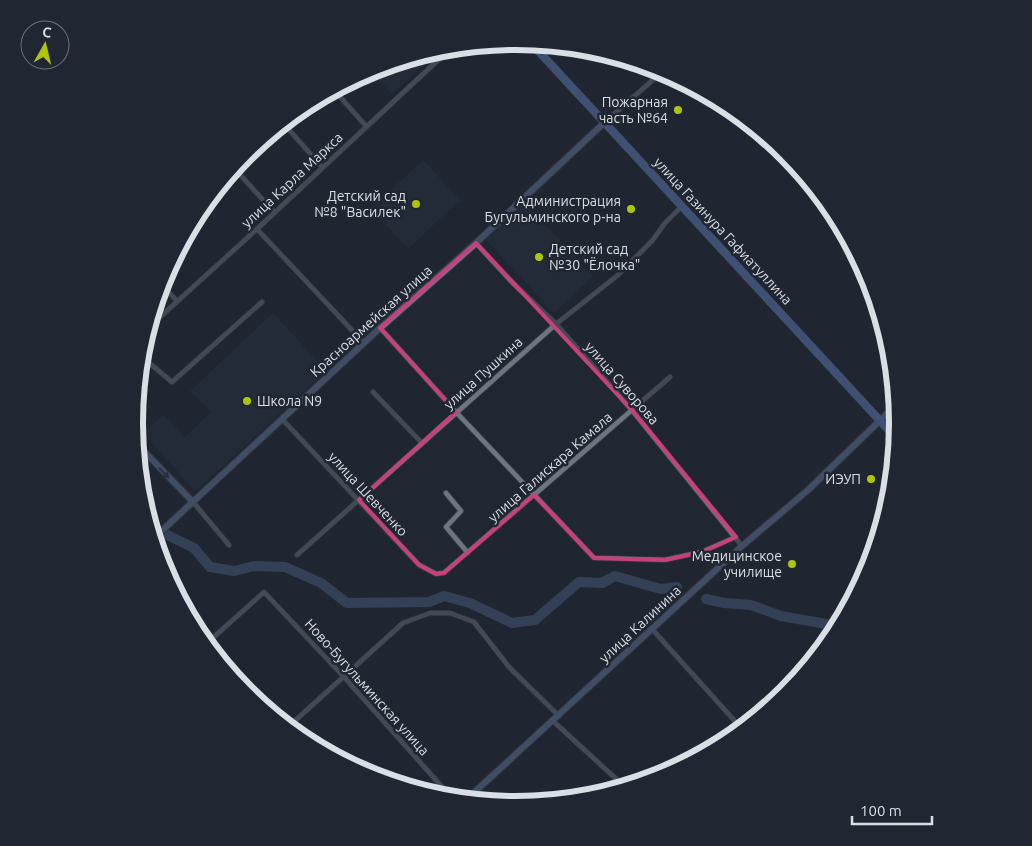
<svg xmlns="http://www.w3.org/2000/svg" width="1032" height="846" font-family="Ubuntu,sans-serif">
<rect width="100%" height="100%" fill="#212732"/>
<!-- built -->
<path fill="#263040" d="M 441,49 L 392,94 L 370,70 Z
M 423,160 L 460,200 L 408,249 L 371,208 Z
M 524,202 L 593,276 L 554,313 L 485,239 Z
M 851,244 L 869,277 L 873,290 L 841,252 Z
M 273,313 L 326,371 L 196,491 L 143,434 L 163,415 L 185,437 L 211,412 L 190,391 Z
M 860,581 L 861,583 L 845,613 L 835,605 Z"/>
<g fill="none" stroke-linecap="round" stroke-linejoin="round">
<!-- river -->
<path stroke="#4c5f82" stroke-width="10" d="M 151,527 L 194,548 L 210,567 L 234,571 L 254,566 L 285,567 L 321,583 L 347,603 L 429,602 L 444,596 L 470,603 L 512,623 L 535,620 L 579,582 L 602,583 L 615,576 L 661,589 L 677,587
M 706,599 L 724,603 L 751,605 L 781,616 L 838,626"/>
<defs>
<path id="street" d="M 334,90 L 366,126
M 605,122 L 663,71
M 283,123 L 322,167
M 234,168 L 274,212
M 257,229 L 364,343
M 476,243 L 512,282 L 556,324 L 632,410 L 742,546
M 161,284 L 177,301
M 148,328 L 257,229 L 451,48
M 380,328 L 456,412 L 594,558 L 665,560 L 702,552 L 736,537
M 141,356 L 172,382 L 262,302
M 373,392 L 422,443
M 282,419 L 419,565 L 436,574 L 444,573 L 670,377
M 446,493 L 461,511 L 446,527 L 468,553
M 193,502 L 229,545
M 297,555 L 556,324 L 618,275 L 652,241 L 665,223 L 682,206
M 652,629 L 742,729
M 206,644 L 264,592 L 344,677 L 452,798
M 553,721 L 625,787
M 288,727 L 403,623 L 430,613 L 450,613 L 474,622 L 509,667 L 559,716"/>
<path id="secondary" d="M 136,443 L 193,502
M 154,538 L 380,328 L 476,243 L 605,122
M 466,800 L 742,546 L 808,490 L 896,405"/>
<path id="primary" d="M 531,43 L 896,438"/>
</defs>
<!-- street casing -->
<use href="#street" stroke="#3c424b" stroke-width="6"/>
<!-- secondary casing -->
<use href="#secondary" stroke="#3c424b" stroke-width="8"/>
<!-- primary casing -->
<use href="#primary" stroke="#3c424b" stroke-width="9"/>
<!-- street -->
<use href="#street" stroke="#6d7482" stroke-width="4.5"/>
<!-- secondary -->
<use href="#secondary" stroke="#697ca2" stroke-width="6"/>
<!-- primary -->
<use href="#primary" stroke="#6585c2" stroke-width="8"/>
</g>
<!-- one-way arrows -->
<defs><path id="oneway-solid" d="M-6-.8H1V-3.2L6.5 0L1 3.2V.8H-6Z" transform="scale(1.25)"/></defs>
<use fill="#333c4e" href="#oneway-solid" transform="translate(164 473) rotate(46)"/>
<!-- marked area -->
<path d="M0 0H1032V846H0ZM 476,243 L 632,410 L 736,537 L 702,552 L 665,560 L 594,558 L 534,495 L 444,573 L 436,574 L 419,565 L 359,500 L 456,412 L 380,328 Z" fill="#212732" fill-opacity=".55" fill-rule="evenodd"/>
<path fill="none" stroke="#c74077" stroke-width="4" stroke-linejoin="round" d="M 476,243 L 632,410 L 736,537 L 702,552 L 665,560 L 594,558 L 534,495 L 444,573 L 436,574 L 419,565 L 359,500 L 456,412 L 380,328 Z"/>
<!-- markers -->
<g fill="#aec60a" stroke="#212732" stroke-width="2">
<circle cx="678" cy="110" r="5"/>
<circle cx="416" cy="204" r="5"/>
<circle cx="631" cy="209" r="5"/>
<circle cx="539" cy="257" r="5"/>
<circle cx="247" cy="401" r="5"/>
<circle cx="871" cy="479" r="5"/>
<circle cx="792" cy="564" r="5"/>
</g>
<g text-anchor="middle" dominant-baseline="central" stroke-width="5" stroke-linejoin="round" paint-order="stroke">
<!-- poi labels -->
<g font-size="14" fill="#dadfe6" stroke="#212732" text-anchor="end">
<text x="668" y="102">Пожарная<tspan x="668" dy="16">часть №64</tspan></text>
<text x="406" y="196">Детский сад<tspan x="406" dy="16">№8 "Василек"</tspan></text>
<text x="621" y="201">Администрация<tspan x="621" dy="16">Бугульминского р-на</tspan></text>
<text x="549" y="249" text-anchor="start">Детский сад<tspan x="549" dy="16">№30 "Ёлочка"</tspan></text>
<text x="257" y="401" text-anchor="start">Школа N9</text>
<text x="861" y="479">ИЭУП</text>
<text x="782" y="556">Медицинское<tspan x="782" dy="16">училище</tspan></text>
</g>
<!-- street labels -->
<g font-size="14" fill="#dadfe6" stroke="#212732">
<text transform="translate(292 180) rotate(-43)">улица Карла Маркса</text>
<text transform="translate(723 231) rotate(47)">улица Газинура Гафиатуллина</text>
<text transform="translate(371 321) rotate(-42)">Красноармейская улица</text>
<text transform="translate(483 373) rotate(-42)">улица Пушкина</text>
<text transform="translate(622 383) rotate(49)">улица Суворова</text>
<text transform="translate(550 467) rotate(-41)">улица Галискара Камала</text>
<text transform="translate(368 494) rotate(47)">улица Шевченко</text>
<text transform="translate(640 624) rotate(-43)">улица Калинина</text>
<text transform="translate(367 687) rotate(48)">Ново-Бугульминская улица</text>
</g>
</g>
<!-- crop -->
<path d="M0 0H1032V846H0ZM143 423a373 373 0 1 1 746 0a373 373 0 1 1-746 0Z" fill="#212732" fill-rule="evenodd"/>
<path fill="none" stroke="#dadfe6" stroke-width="6" d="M143 423a373 373 0 1 1 746 0a373 373 0 1 1-746 0Z"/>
<!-- north arrow -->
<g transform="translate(45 45) rotate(8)"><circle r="24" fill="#212732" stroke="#6b717a"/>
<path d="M0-4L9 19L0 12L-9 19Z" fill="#aec60a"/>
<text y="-8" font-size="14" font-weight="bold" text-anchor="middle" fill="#dadfe6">С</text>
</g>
<!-- scale -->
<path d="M852 816v8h80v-8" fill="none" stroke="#dadfe6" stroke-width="2.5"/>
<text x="860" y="816" font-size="15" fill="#dadfe6" stroke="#212732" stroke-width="4" paint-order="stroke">100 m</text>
</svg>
